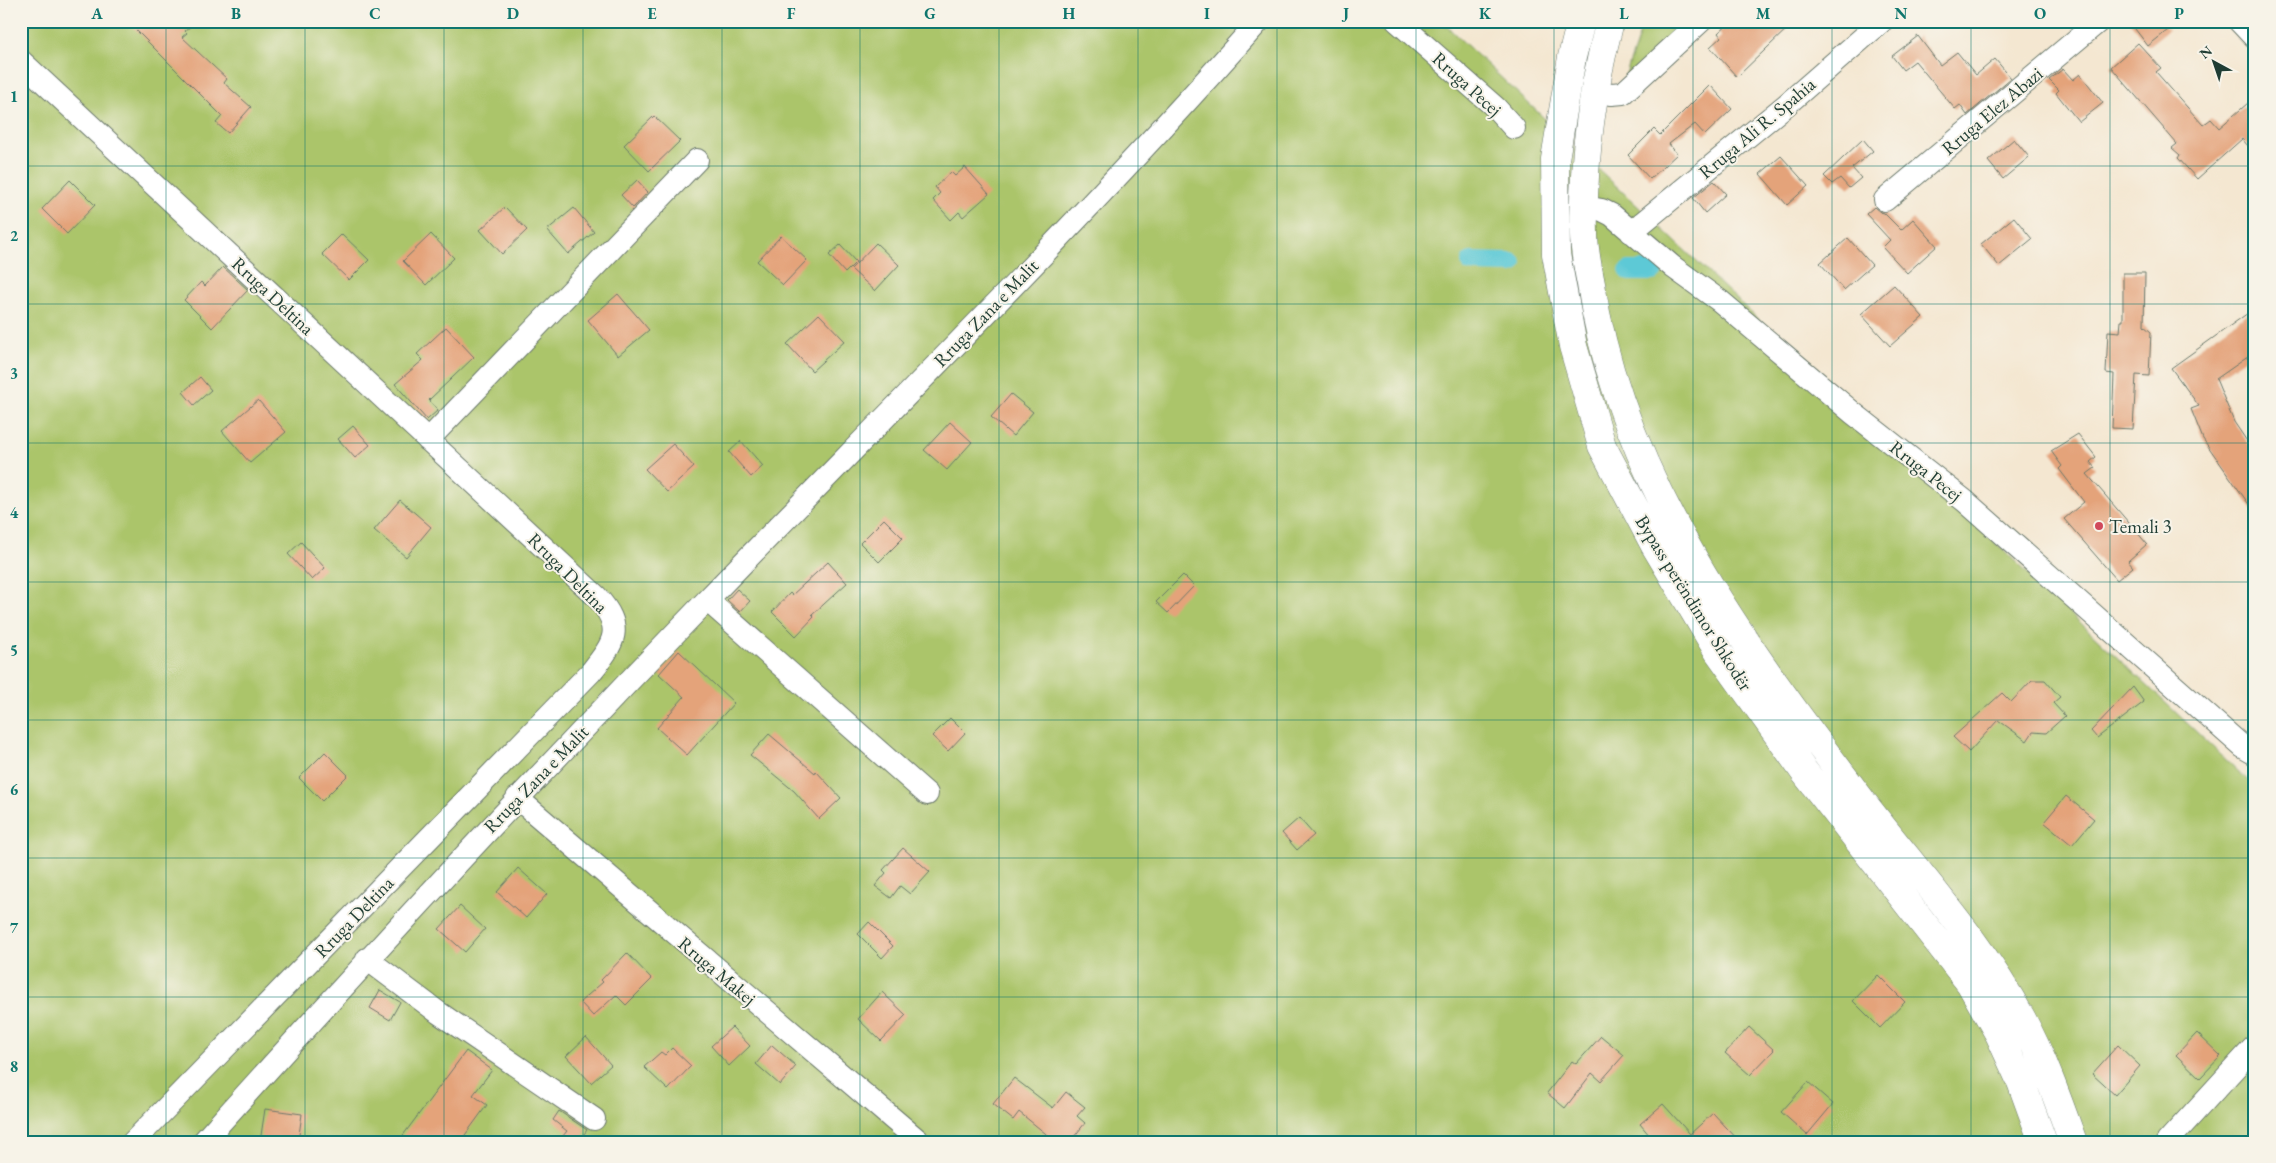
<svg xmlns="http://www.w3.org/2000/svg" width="2276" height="1163" font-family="'EB Garamond',serif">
<rect width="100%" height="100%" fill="#f7f3e8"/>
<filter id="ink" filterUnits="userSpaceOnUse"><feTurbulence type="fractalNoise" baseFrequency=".02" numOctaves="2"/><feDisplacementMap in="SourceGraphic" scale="10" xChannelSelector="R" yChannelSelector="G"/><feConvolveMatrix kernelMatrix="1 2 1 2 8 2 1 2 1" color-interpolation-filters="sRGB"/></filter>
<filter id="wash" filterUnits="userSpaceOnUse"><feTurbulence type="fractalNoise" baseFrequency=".0096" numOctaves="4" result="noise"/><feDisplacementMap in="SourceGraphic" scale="20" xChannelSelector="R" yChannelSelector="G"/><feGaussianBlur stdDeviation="1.12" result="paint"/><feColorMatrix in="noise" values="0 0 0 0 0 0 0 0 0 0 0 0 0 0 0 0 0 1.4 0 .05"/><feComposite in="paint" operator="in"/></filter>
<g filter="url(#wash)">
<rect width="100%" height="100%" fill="#f4e7d1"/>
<!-- green -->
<path fill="#abc56b" stroke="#658150" d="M 21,21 L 1441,21 L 2255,787 L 2255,1142 L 21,1142 Z
M 1644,21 L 1698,21 L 1624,80 Z"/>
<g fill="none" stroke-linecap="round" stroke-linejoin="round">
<!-- canal -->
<path stroke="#5dc9d6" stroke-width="20" d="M 1471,262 L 1512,263
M 1629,271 L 1653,271"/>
</g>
<g id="blocks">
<!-- building -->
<path fill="#e4a37a" d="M 127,21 L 197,21 L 185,31 L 187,33 L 182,37 L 227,79 L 224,83 L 251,107 L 228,133 L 216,123 L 222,116 Z
M 1731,21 L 1795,21 L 1737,77 L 1710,47 L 1721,37 L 1718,33 Z
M 2129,21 L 2161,21 L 2168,30 L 2148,46 Z
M 1918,36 L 1940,65 L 1957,52 L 1976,75 L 1995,59 L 2011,78 L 1967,115 L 1960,105 L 1955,109 L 1915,61 L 1903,70 L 1892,56 Z
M 2138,43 L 2161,68 L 2156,72 L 2203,125 L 2211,119 L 2219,128 L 2255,97 L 2255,154 L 2242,139 L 2197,179 L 2178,158 L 2180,155 L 2172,148 L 2177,144 L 2111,67 Z
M 2063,69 L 2073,80 L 2080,74 L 2103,103 L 2079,122 L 2056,93 L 2059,90 L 2049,80 Z
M 1710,85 L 1732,109 L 1705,135 L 1695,124 L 1669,144 L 1677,154 L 1650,179 L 1628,155 L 1654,129 L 1660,135 Z
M 654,116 L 680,141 L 649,171 L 624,145 Z
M 1863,139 L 1873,151 L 1852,168 L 1861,178 L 1849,188 L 1840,178 L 1832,184 L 1824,176 Z
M 2014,139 L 2029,157 L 2003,179 L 1988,161 Z
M 1781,156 L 1808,186 L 1787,205 L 1760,174 Z
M 965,167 L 989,194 L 963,217 L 959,212 L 951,220 L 933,200 L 940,193 L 935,187 L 951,172 L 955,176 Z
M 70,180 L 95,205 L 67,234 L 42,209 Z
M 637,180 L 648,192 L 633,208 L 621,195 Z
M 1714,181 L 1726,194 L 1705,213 L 1693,198 Z
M 505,207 L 527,230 L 502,254 L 480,230 Z
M 1874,207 L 1880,212 L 1884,213 L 1901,230 L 1913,219 L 1937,246 L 1907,273 L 1883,247 L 1890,240 L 1866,214 Z
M 574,208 L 594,232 L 568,254 L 547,230 Z
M 2014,217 L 2032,239 L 1999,266 L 1981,244 Z
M 342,234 L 369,260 L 349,280 L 322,254 Z
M 431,234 L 454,258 L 426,285 L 403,261 Z
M 781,236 L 807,260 L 783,285 L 757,261 Z
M 1848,238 L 1872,265 L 1844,290 L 1820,263 Z
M 876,243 L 899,265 L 875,291 L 851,269 Z
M 840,245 L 856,262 L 845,273 L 829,255 Z
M 223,267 L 248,290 L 212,328 L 184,300 L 201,282 L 205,286 Z
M 2123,273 L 2145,273 L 2144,326 L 2151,332 L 2149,376 L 2136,375 L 2133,429 L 2112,428 L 2114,374 L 2106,373 L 2108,331 L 2120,332 L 2121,321 L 2123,321 Z
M 1894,285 L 1923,317 L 1890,346 L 1861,314 Z
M 618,294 L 649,330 L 618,356 L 588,320 Z
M 2255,308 L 2255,352 L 2216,379 L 2234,422 L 2255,453 L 2255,513 L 2203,439 L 2191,409 L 2199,406 L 2171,368 Z
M 819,314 L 845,341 L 812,371 L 787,344 Z
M 446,327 L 474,357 L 429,400 L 438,410 L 427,420 L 395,384 L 423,360 L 417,354 Z
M 200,377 L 211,390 L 194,405 L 183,392 Z
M 1011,394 L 1033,412 L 1013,436 L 991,417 Z
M 258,400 L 286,432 L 250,463 L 222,431 Z
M 950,422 L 972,442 L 947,470 L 924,450 Z
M 353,426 L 370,445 L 355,458 L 338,439 Z
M 2078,434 L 2096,457 L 2090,462 L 2095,468 L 2087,474 L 2147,544 L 2128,561 L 2133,567 L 2117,580 L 2064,519 L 2084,502 L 2059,469 L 2062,466 L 2051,451 Z
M 741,441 L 763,466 L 751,477 L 729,452 Z
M 673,444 L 694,467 L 667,492 L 645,469 Z
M 400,500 L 431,527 L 406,557 L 374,530 Z
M 884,519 L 903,538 L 879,562 L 860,543 Z
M 301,542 L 325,568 L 312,580 L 288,554 Z
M 828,562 L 847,583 L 812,615 L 814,617 L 796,636 L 772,612 L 790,593 L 792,595 Z
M 1183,575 L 1194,586 L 1168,613 L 1156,602 Z
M 737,589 L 750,601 L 740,612 L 727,600 Z
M 679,651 L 734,703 L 687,755 L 657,728 L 684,697 L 659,674 Z
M 2032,680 L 2045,680 L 2060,697 L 2053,703 L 2065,716 L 2046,733 L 2033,732 L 2027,741 L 1998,720 L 1969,752 L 1953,737 L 2002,693 L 2011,702 Z
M 2133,687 L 2144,702 L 2097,738 L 2091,731 Z
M 950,718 L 965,733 L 948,751 L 932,736 Z
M 769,734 L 815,773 L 816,771 L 841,798 L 819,819 L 794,791 L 750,755 Z
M 325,752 L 348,775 L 322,801 L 299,778 Z
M 2066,796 L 2094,819 L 2072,845 L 2044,822 Z
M 1299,818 L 1314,835 L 1297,850 L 1282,833 Z
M 903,848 L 930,872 L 910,894 L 900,886 L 891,898 L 875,886 L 886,873 L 883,870 Z
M 518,868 L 547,894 L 526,918 L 497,892 Z
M 460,906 L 485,929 L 465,952 L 439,929 Z
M 869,922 L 893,946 L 882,958 L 858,934 Z
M 627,953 L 652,979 L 626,1005 L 616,995 L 593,1016 L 580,1002 L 603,982 L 601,980 Z
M 1878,975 L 1905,1002 L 1880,1028 L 1853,1001 Z
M 380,990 L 400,1002 L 390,1020 L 370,1008 Z
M 882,992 L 906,1015 L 881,1041 L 858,1019 Z
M 732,1027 L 750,1046 L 729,1066 L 711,1046 Z
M 1749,1027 L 1774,1050 L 1750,1075 L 1725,1053 Z
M 2197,1033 L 2221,1056 L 2200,1078 L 2176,1055 Z
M 1601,1036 L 1624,1055 L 1601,1081 L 1592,1073 L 1565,1108 L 1547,1093 L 1572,1061 L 1576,1064 Z
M 586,1037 L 611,1065 L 591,1083 L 566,1056 Z
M 772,1045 L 796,1066 L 780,1085 L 756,1064 Z
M 2118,1045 L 2140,1066 L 2115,1095 L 2092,1074 Z
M 672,1048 L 691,1066 L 668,1090 L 644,1067 L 661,1052 L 665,1055 Z
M 466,1051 L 492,1070 L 473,1095 L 487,1105 L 460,1142 L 398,1142 Z
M 1014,1078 L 1053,1108 L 1066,1092 L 1085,1107 L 1077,1116 L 1085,1123 L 1070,1142 L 1056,1142 L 1019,1112 L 1013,1120 L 993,1104 Z
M 1808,1082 L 1833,1104 L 1807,1135 L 1781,1112 Z
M 1663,1104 L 1690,1134 L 1713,1113 L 1740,1142 L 1655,1142 L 1640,1124 Z
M 265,1109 L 302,1114 L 298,1142 L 260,1142 Z
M 559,1111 L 587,1130 L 578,1142 L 558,1142 L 567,1131 L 553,1120 Z"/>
</g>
</g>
<g filter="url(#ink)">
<use href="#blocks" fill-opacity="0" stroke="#6a786b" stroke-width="1"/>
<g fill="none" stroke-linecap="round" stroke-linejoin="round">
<defs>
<path id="minor" d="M 1397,21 L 1495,107 L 1514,128
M 2239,21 L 2255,38
M 21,61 L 596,596 C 625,628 615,642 591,672 L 133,1142
M 1594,92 L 1612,94 L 1623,93 L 1701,21
M 1885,200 L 2099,21
M 1584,207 L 1602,210 L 1612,215 L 1673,267 L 1720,301 L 1853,413 L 1965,501 L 2243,747 L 2255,754
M 1631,232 L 1786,105 L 1882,21
M 428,440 L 697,160
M 707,600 L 927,794
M 517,798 L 920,1142
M 367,959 L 439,1013 L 594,1119
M 203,1142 C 369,957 537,776 709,598 C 894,407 1083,220 1259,21
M 2167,1142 L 2255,1046"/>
<path id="trunk" d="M 1581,21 L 1572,57 L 1555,159 L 1556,254 L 1573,346 L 1602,446 L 1654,544 L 1718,651 L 1803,770 L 1970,983 L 1999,1034 L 2021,1082 L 2043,1142
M 1610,21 C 1592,91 1582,161 1584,234 C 1584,251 1588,268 1591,284 C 1620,481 1747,650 1865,805 C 1919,875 1980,941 2022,1019 C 2043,1058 2058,1100 2073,1142"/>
</defs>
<!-- minor casing -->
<use href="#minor" stroke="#6a786b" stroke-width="24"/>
<!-- trunk casing -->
<use href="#trunk" stroke="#6a786b" stroke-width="29"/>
<!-- minor -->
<use href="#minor" stroke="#fff" stroke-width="22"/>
<!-- trunk -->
<use href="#trunk" stroke="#fff" stroke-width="28"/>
</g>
</g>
<!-- grid -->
<path fill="none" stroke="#0f766e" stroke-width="1" stroke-opacity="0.55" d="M 166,21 L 166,1142M 305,21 L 305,1142M 444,21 L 444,1142M 583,21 L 583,1142M 722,21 L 722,1142M 860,21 L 860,1142M 999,21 L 999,1142M 1138,21 L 1138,1142M 1277,21 L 1277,1142M 1416,21 L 1416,1142M 1554,21 L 1554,1142M 1693,21 L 1693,1142M 1832,21 L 1832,1142M 1971,21 L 1971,1142M 2110,21 L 2110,1142M 21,166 L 2255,166M 21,304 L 2255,304M 21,443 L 2255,443M 21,582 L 2255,582M 21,720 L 2255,720M 21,858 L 2255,858M 21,997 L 2255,997"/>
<!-- markers -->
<circle fill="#d1495b" stroke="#f7f3e8" stroke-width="2" cx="2099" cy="526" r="5"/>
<g text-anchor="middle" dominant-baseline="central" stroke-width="4" stroke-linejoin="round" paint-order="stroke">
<!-- street labels -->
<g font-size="19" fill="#1f3d34" stroke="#f7f3e8">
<text transform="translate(1467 84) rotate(42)">Rruga Pecej</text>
<text transform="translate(1992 111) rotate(-40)">Rruga Elez Abazi</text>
<text transform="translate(1757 128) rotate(-40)">Rruga Ali R. Spahia</text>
<text transform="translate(273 296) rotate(43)">Rruga Deltina</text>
<text transform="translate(986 313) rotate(-46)">Rruga Zana e Malit</text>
<text transform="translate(1926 471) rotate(38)">Rruga Pecej</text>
<text transform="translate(568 573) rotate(45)">Rruga Deltina</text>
<text transform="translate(1694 603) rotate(58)">Bypass perëndimor Shkodër</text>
<text transform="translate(536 779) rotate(-46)">Rruga Zana e Malit</text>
<text transform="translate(354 917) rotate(-46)">Rruga Deltina</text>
<text transform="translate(717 971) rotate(40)">Rruga Makej</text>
</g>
<!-- poi labels -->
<g font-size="19" fill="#1f3d34" stroke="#f7f3e8" text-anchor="start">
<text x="2109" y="526">Temali 3</text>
</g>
</g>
<!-- margin -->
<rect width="2276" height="1163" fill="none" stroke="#f7f3e8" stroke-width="55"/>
<!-- north arrow -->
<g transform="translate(2214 62) rotate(320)" stroke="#f7f3e8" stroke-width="4" paint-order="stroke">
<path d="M0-4L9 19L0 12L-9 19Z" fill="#1f3d34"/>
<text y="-8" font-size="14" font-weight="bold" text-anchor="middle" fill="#1f3d34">N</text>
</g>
<rect x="28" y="28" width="2220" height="1108" fill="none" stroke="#0f766e" stroke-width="2"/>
<g font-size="16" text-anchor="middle" font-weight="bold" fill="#0f766e">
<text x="97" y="19">A</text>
<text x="236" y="19">B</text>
<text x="375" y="19">C</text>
<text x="513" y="19">D</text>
<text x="652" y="19">E</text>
<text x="791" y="19">F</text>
<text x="930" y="19">G</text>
<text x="1069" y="19">H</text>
<text x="1207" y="19">I</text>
<text x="1346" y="19">J</text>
<text x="1485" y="19">K</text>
<text x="1624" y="19">L</text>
<text x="1763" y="19">M</text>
<text x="1901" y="19">N</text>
<text x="2040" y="19">O</text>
<text x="2179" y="19">P</text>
<text x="14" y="102">1</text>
<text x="14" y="241">2</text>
<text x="14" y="379">3</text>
<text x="14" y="518">4</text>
<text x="14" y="656">5</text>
<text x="14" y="795">6</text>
<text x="14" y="933">7</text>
<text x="14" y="1072">8</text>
</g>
</svg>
